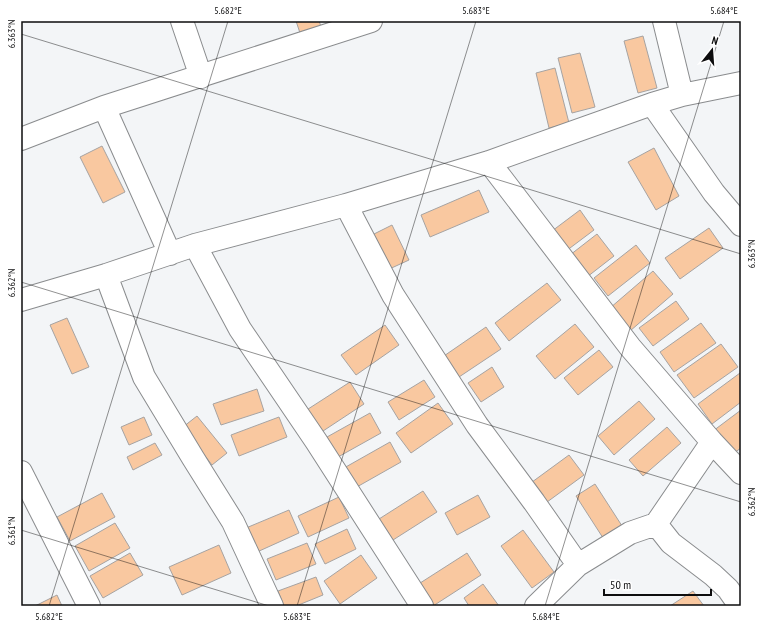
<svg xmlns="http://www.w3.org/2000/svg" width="762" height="627" font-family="'PT Sans Narrow',sans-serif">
<rect width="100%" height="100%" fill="#f3f5f7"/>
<!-- building -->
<path fill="#f9c8a0" stroke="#a6a3a2" d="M 296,21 L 319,21 L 322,29 L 301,36 Z
M 643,36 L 657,88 L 638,93 L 624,41 Z
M 580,53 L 595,107 L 572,113 L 558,58 Z
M 555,68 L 569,123 L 549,128 L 536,73 Z
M 102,146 L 125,192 L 103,203 L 80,157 Z
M 654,148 L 679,196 L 656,210 L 628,162 Z
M 479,190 L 489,212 L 430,237 L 421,215 Z
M 580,210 L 594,230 L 562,254 L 548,234 Z
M 392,225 L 409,260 L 385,271 L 368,237 Z
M 709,228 L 723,248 L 680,279 L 665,258 Z
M 597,234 L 614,256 L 587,277 L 570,255 Z
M 636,245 L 650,263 L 608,296 L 594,278 Z
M 653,271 L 673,294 L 630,331 L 610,308 Z
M 547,283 L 561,300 L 509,341 L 495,323 Z
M 676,301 L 689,319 L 653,346 L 639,328 Z
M 67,318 L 89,367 L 72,374 L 50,325 Z
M 701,323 L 716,343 L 674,372 L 660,352 Z
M 575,324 L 594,347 L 555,379 L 536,356 Z
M 385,325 L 399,345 L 356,375 L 341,355 Z
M 486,327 L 501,349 L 456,379 L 441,358 Z
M 721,344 L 738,367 L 694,398 L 677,375 Z
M 599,350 L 613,367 L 578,395 L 564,378 Z
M 492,367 L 504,387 L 481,402 L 468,383 Z
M 740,373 L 741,375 L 741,402 L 712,424 L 698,404 Z
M 424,380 L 435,397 L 399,420 L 388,402 Z
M 350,382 L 364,404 L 320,433 L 305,411 Z
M 257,389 L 264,411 L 221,425 L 213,404 Z
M 639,401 L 655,419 L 614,455 L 598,436 Z
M 438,403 L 453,424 L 411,453 L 396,433 Z
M 741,410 L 741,448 L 731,455 L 713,431 Z
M 370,413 L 381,433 L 338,457 L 327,437 Z
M 197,416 L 227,453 L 212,465 L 183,427 Z
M 144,417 L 152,435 L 129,445 L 121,427 Z
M 279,417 L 287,437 L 239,456 L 231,435 Z
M 667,427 L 681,443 L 643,476 L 629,460 Z
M 390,442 L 401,462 L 355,488 L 344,468 Z
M 155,443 L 162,455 L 133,470 L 127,457 Z
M 569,455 L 584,475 L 543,505 L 528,485 Z
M 595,484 L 624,529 L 605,541 L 576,496 Z
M 423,491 L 437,512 L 393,540 L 379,519 Z
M 102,493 L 115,517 L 70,541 L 57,517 Z
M 478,495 L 490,517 L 457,535 L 445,513 Z
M 339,497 L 349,518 L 308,537 L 298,516 Z
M 289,510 L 299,533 L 257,552 L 246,528 Z
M 115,523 L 130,548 L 89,571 L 75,546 Z
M 347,529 L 356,549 L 325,564 L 315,544 Z
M 523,530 L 554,572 L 532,588 L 501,546 Z
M 307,543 L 316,564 L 276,580 L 267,559 Z
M 219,545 L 231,573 L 182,595 L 169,567 Z
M 130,553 L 143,575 L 103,598 L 90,576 Z
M 467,553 L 481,575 L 433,606 L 417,585 Z
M 361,555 L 377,578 L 340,604 L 324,581 Z
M 316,577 L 323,595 L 296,606 L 284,606 L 278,591 Z
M 483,584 L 499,606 L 469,606 L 464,598 Z
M 693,591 L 704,606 L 670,606 Z
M 57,595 L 62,606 L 35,606 Z"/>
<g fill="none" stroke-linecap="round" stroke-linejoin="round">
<defs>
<path id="minor" d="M 182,21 L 201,77
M 664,21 L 682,95
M 652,104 L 714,193 L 741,225
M 104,107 L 170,254
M 21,139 L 104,107 L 371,21
M 489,162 L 630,347 L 712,442 L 741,473
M 346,205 L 393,295 L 477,425 L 534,502 L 578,565
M 195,245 L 240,329 L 316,441 L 422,606
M 106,275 L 144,377 L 193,458 L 233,522 L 272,606
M 21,300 L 106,275 L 195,245 L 346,205 L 489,162 L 652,104 L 682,95 L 741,83
M 21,472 L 89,606
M 656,524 L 671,543 L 713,575 L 728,589 L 740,606
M 536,606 L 578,565 L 630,533 L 656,524 L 712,442"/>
</defs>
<!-- minor casing -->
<use href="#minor" stroke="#8a8c8e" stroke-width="24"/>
<!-- minor -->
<use href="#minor" stroke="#fff" stroke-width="22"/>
</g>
<!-- ticks -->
<path fill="none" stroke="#0d0d0e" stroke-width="1" stroke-opacity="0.45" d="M 21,34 L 741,254M 21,282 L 741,502M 21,530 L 269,606M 49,606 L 228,21M 297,606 L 476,21M 545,606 L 724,21"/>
<!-- border -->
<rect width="762" height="627" fill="none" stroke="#ffffff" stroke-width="44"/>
<!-- north arrow -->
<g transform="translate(712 50) rotate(17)" stroke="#ffffff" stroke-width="3" paint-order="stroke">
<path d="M0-3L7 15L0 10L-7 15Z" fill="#0d0d0e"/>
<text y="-6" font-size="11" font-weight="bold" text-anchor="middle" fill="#0d0d0e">N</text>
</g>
<!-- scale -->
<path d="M604 589v6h107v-6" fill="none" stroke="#0d0d0e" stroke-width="2"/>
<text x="610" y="589" font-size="12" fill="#0d0d0e" stroke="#ffffff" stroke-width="3" paint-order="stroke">50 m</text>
<rect x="22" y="22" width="718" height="583" fill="none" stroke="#0d0d0e" stroke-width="1.5"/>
<g font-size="10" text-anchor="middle" fill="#0d0d0e">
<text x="228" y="14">5.682°E</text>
<text x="476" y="14">5.683°E</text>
<text x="724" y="14">5.684°E</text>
<text transform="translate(11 34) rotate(-90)" y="4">6.363°N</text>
<text transform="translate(751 254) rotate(-90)" y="4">6.363°N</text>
<text transform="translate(11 283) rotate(-90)" y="4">6.362°N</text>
<text transform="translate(751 502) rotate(-90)" y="4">6.362°N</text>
<text transform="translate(11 531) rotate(-90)" y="4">6.361°N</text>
<text x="49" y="620">5.682°E</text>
<text x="297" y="620">5.683°E</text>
<text x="546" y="620">5.684°E</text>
</g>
</svg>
